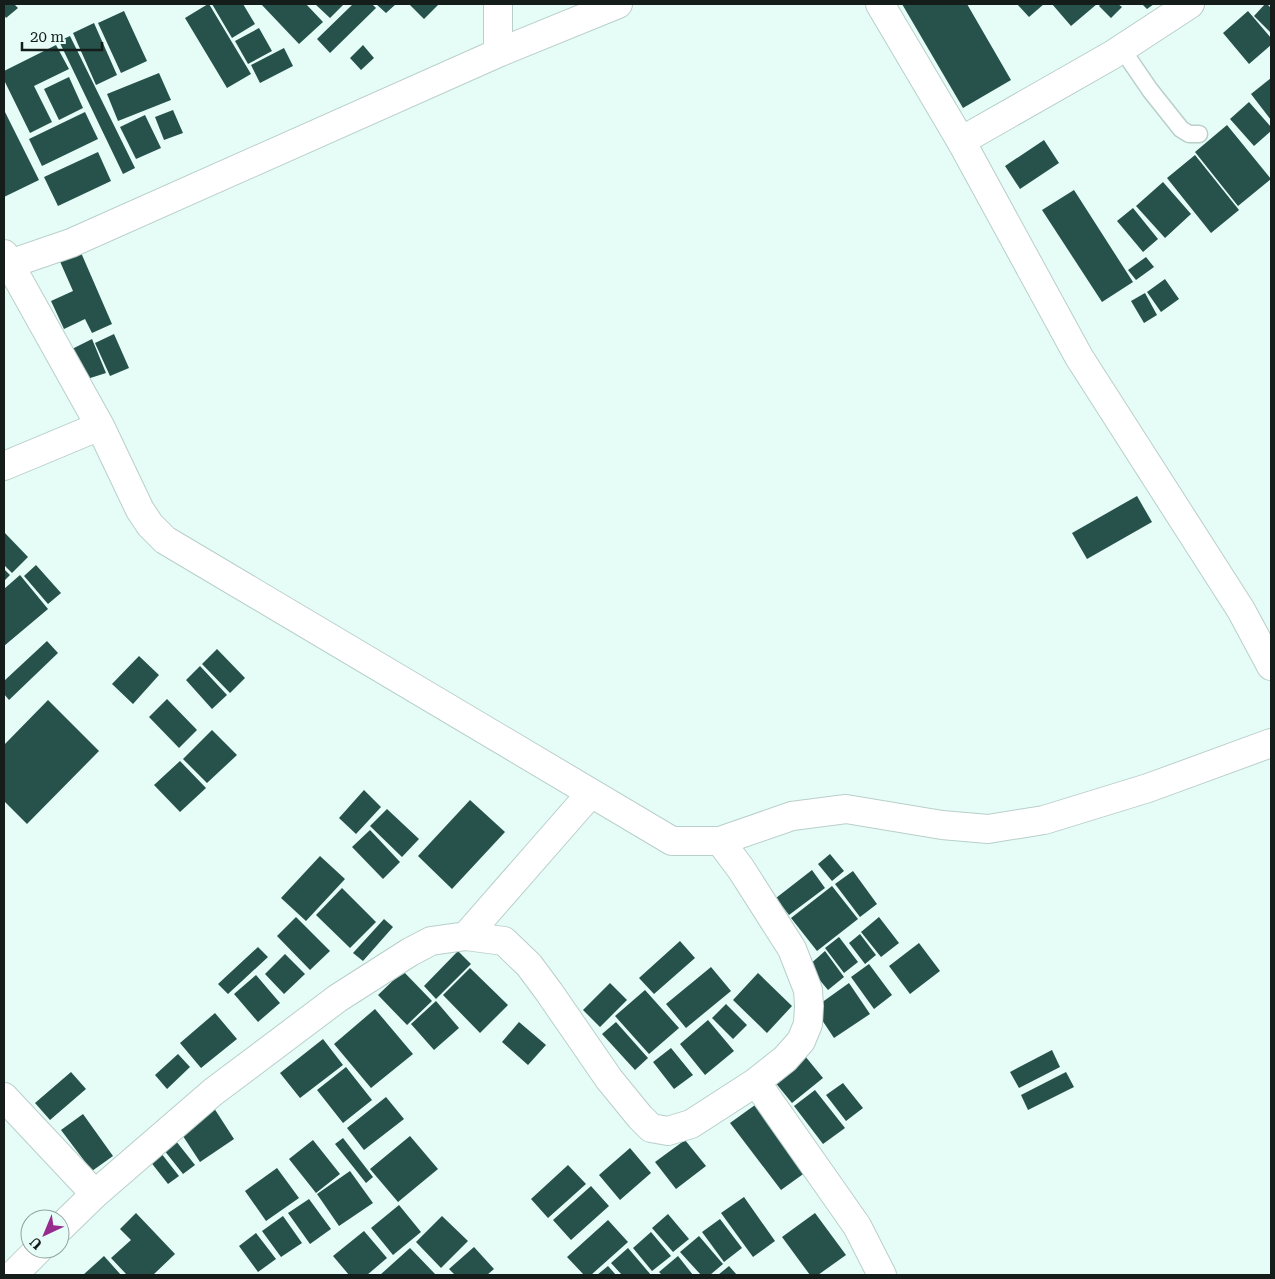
<svg xmlns="http://www.w3.org/2000/svg" width="1275" height="1279" font-family="'Roboto Serif',serif">
<rect width="100%" height="100%" fill="#e5fcf7"/>
<!-- building -->
<path fill="#27524b" d="M 4,4 L 14,4 L 18,8 L 6,18 L 4,15 Z
M 208,4 L 209,4 L 251,74 L 227,88 L 185,18 Z
M 212,4 L 243,4 L 255,24 L 232,38 Z
M 261,4 L 306,4 L 323,22 L 299,44 Z
M 315,4 L 344,4 L 330,18 Z
M 353,4 L 372,4 L 376,8 L 330,53 L 317,39 Z
M 376,4 L 396,4 L 386,13 Z
M 409,4 L 439,4 L 424,19 Z
M 902,4 L 967,4 L 1011,80 L 963,108 Z
M 1017,4 L 1044,4 L 1029,17 Z
M 1052,4 L 1097,4 L 1071,26 Z
M 1101,4 L 1118,4 L 1122,7 L 1111,18 L 1099,6 Z
M 1142,4 L 1154,4 L 1147,9 Z
M 1265,4 L 1267,4 L 1271,8 L 1271,33 L 1254,16 Z
M 124,11 L 147,61 L 121,73 L 98,23 Z
M 1248,11 L 1271,38 L 1271,45 L 1249,64 L 1223,33 Z
M 94,23 L 117,75 L 96,85 L 73,33 Z
M 259,28 L 272,51 L 248,64 L 235,41 Z
M 70,36 L 135,168 L 123,174 L 59,41 Z
M 56,45 L 69,69 L 34,86 L 52,122 L 30,133 L 4,80 L 4,71 Z
M 363,45 L 374,58 L 361,70 L 350,58 Z
M 284,48 L 293,66 L 260,83 L 251,65 Z
M 159,73 L 171,100 L 118,121 L 107,94 Z
M 69,77 L 83,108 L 59,120 L 44,89 Z
M 1271,78 L 1271,120 L 1251,94 Z
M 1249,102 L 1271,127 L 1271,131 L 1254,146 L 1230,119 Z
M 4,110 L 39,180 L 4,197 Z
M 173,110 L 183,133 L 164,140 L 155,117 Z
M 85,112 L 98,139 L 42,166 L 29,139 Z
M 145,115 L 161,148 L 136,159 L 120,127 Z
M 1227,125 L 1271,179 L 1238,206 L 1195,152 Z
M 1044,140 L 1059,163 L 1020,189 L 1005,166 Z
M 98,152 L 111,181 L 58,206 L 44,177 Z
M 1195,155 L 1239,210 L 1211,233 L 1167,178 Z
M 1163,182 L 1191,214 L 1165,238 L 1136,206 Z
M 1074,190 L 1133,282 L 1102,302 L 1042,210 Z
M 1133,208 L 1158,239 L 1143,252 L 1117,221 Z
M 79,248 L 112,324 L 92,333 L 85,319 L 64,329 L 51,301 L 73,291 L 58,257 Z
M 1146,257 L 1154,267 L 1136,280 L 1128,270 Z
M 1165,279 L 1179,299 L 1161,312 L 1147,292 Z
M 1145,293 L 1157,315 L 1144,323 L 1131,301 Z
M 114,334 L 129,368 L 110,376 L 95,343 Z
M 92,339 L 106,373 L 84,380 L 70,350 Z
M 1137,496 L 1152,522 L 1087,559 L 1072,533 Z
M 4,532 L 28,557 L 12,573 L 4,565 Z
M 36,565 L 61,593 L 48,604 L 24,576 Z
M 4,569 L 10,575 L 4,581 Z
M 20,575 L 48,609 L 4,646 L 4,589 Z
M 47,641 L 58,653 L 9,700 L 4,694 L 4,681 Z
M 217,649 L 245,678 L 230,693 L 202,664 Z
M 139,656 L 159,675 L 133,704 L 112,684 Z
M 200,666 L 227,695 L 212,709 L 186,680 Z
M 167,699 L 197,730 L 179,748 L 149,717 Z
M 48,700 L 99,751 L 27,824 L 4,801 L 4,745 Z
M 212,730 L 237,755 L 207,783 L 183,759 Z
M 180,761 L 206,788 L 180,812 L 154,785 Z
M 364,790 L 381,807 L 356,834 L 339,818 Z
M 470,800 L 505,832 L 452,889 L 418,856 Z
M 387,809 L 419,839 L 402,857 L 370,826 Z
M 370,830 L 400,862 L 383,879 L 352,847 Z
M 830,854 L 844,871 L 832,881 L 818,864 Z
M 320,856 L 345,879 L 306,921 L 281,898 Z
M 812,870 L 825,888 L 789,915 L 776,898 Z
M 853,871 L 877,904 L 860,917 L 835,884 Z
M 832,886 L 858,919 L 817,951 L 791,918 Z
M 342,888 L 376,922 L 350,948 L 316,915 Z
M 296,917 L 330,951 L 310,970 L 277,936 Z
M 879,917 L 899,943 L 881,957 L 861,932 Z
M 384,919 L 393,927 L 363,961 L 353,953 Z
M 860,934 L 876,955 L 865,964 L 849,943 Z
M 839,937 L 858,962 L 844,973 L 825,948 Z
M 680,941 L 695,958 L 654,994 L 639,978 Z
M 919,943 L 940,971 L 910,994 L 889,966 Z
M 258,947 L 268,957 L 228,994 L 218,984 Z
M 458,951 L 471,964 L 436,999 L 424,986 Z
M 825,951 L 844,977 L 828,990 L 808,966 Z
M 285,954 L 305,974 L 284,994 L 265,974 Z
M 869,964 L 892,995 L 874,1009 L 851,977 Z
M 711,967 L 731,991 L 686,1028 L 666,1004 Z
M 470,968 L 508,1005 L 480,1033 L 443,995 Z
M 403,971 L 432,1001 L 407,1025 L 378,995 Z
M 758,973 L 792,1006 L 767,1033 L 733,1000 Z
M 256,975 L 280,1003 L 258,1022 L 234,994 Z
M 610,983 L 627,1000 L 600,1027 L 583,1010 Z
M 849,983 L 870,1014 L 834,1038 L 814,1008 Z
M 645,990 L 679,1028 L 649,1054 L 615,1016 Z
M 436,1001 L 459,1028 L 434,1050 L 411,1024 Z
M 726,1004 L 747,1025 L 733,1039 L 712,1018 Z
M 375,1009 L 413,1054 L 371,1088 L 334,1044 Z
M 215,1013 L 237,1039 L 201,1068 L 180,1043 Z
M 708,1020 L 734,1051 L 705,1075 L 680,1044 Z
M 519,1022 L 546,1045 L 528,1065 L 502,1042 Z
M 616,1022 L 648,1058 L 635,1070 L 602,1034 Z
M 323,1039 L 343,1065 L 300,1098 L 280,1073 Z
M 671,1048 L 693,1075 L 674,1089 L 653,1062 Z
M 1052,1050 L 1060,1067 L 1019,1088 L 1010,1072 Z
M 178,1054 L 190,1067 L 167,1089 L 155,1075 Z
M 805,1056 L 823,1078 L 792,1103 L 774,1081 Z
M 346,1067 L 372,1100 L 343,1123 L 317,1090 Z
M 71,1072 L 86,1089 L 50,1120 L 35,1103 Z
M 1066,1072 L 1074,1087 L 1028,1110 L 1021,1095 Z
M 843,1083 L 863,1108 L 846,1121 L 826,1095 Z
M 815,1090 L 845,1128 L 823,1144 L 794,1106 Z
M 386,1097 L 404,1119 L 364,1150 L 347,1128 Z
M 755,1105 L 806,1172 L 781,1190 L 730,1123 Z
M 214,1108 L 234,1139 L 200,1162 L 179,1130 Z
M 83,1114 L 113,1156 L 92,1171 L 61,1130 Z
M 172,1136 L 195,1165 L 183,1174 L 160,1145 Z
M 410,1136 L 438,1169 L 398,1202 L 370,1169 Z
M 343,1138 L 373,1177 L 366,1183 L 335,1144 Z
M 313,1140 L 340,1174 L 316,1193 L 289,1159 Z
M 685,1140 L 706,1166 L 676,1189 L 655,1162 Z
M 157,1148 L 179,1176 L 168,1184 L 146,1156 Z
M 630,1148 L 651,1173 L 620,1200 L 599,1175 Z
M 568,1165 L 586,1184 L 548,1218 L 531,1199 Z
M 277,1168 L 299,1198 L 266,1221 L 245,1191 Z
M 350,1171 L 373,1203 L 339,1226 L 317,1194 Z
M 591,1186 L 609,1206 L 571,1240 L 553,1220 Z
M 744,1197 L 775,1241 L 753,1257 L 721,1213 Z
M 309,1199 L 331,1229 L 310,1244 L 288,1213 Z
M 399,1205 L 421,1232 L 393,1255 L 371,1228 Z
M 136,1213 L 175,1254 L 153,1275 L 127,1275 L 111,1258 L 131,1240 L 120,1229 Z
M 815,1213 L 846,1255 L 818,1275 L 810,1275 L 782,1237 Z
M 668,1214 L 689,1239 L 673,1252 L 652,1228 Z
M 283,1216 L 302,1243 L 281,1257 L 262,1231 Z
M 442,1216 L 468,1241 L 441,1268 L 416,1242 Z
M 720,1219 L 742,1248 L 724,1262 L 702,1232 Z
M 608,1220 L 628,1242 L 591,1275 L 584,1275 L 567,1257 Z
M 364,1231 L 387,1258 L 367,1275 L 349,1275 L 333,1256 Z
M 651,1232 L 671,1256 L 652,1271 L 633,1248 Z
M 256,1233 L 276,1259 L 258,1272 L 239,1246 Z
M 699,1236 L 723,1264 L 710,1275 L 701,1275 L 680,1252 Z
M 474,1247 L 494,1269 L 487,1275 L 455,1275 L 449,1269 Z
M 410,1248 L 436,1275 L 380,1275 Z
M 628,1248 L 651,1275 L 622,1275 L 611,1263 Z
M 104,1256 L 121,1275 L 83,1275 Z
M 678,1256 L 693,1275 L 662,1275 L 659,1272 Z
M 608,1266 L 616,1275 L 597,1275 Z
M 729,1266 L 737,1275 L 718,1275 Z"/>
<g fill="none" stroke-linecap="round" stroke-linejoin="round">
<defs>
<path id="lane" d="M 1122,49 L 1150,90 L 1181,129 L 1189,134 L 1199,134"/>
<path id="street" d="M 498,4 L 498,53
M 961,141 L 1112,55 L 1190,4
M 4,254 L 100,426
M 4,266 L 71,243 L 498,53 L 618,4
M 4,466 L 100,426 L 140,510 L 150,525 L 165,540 L 672,841 L 720,841 L 792,816 L 846,809 L 942,825 L 988,829 L 1044,820 L 1148,788 L 1271,743
M 720,841 L 741,869 L 792,949 L 808,990 L 809,1006 L 808,1024 L 801,1041 L 785,1059 L 756,1082
M 466,936 L 591,793
M 4,1097 L 95,1194 L 213,1092 L 338,998 L 410,952 L 431,941 L 466,936 L 504,941 L 529,965 L 549,992 L 609,1079 L 640,1117 L 651,1128 L 668,1131 L 691,1124 L 756,1082 L 857,1226 L 882,1275
M 60,1228 L 95,1194
M 13,1275 L 39,1249"/>
<path id="secondary" d="M 880,4 L 961,141 L 1079,357 L 1241,610 L 1271,666"/>
</defs>
<!-- lane casing -->
<use href="#lane" stroke="#b9cfca" stroke-width="19"/>
<!-- street casing -->
<use href="#street" stroke="#b9cfca" stroke-width="30"/>
<!-- secondary casing -->
<use href="#secondary" stroke="#b9cfca" stroke-width="30"/>
<!-- lane -->
<use href="#lane" stroke="#fff" stroke-width="16"/>
<!-- street -->
<use href="#street" stroke="#fff" stroke-width="28"/>
<!-- secondary -->
<use href="#secondary" stroke="#fff" stroke-width="28"/>
</g>
<!-- border -->
<rect width="1275" height="1279" fill="none" stroke="#151d1b" stroke-width="10"/>
<!-- north arrow -->
<g transform="translate(45 1234) rotate(224)"><circle r="24" fill="#e5fcf7" stroke="#92a39f"/>
<path d="M0-4L9 19L0 12L-9 19Z" fill="#972c8f"/>
<text y="-8" font-size="14" font-weight="bold" text-anchor="middle" fill="#151d1b">U</text>
</g>
<!-- scale -->
<path d="M22 42v8h80v-8" fill="none" stroke="#151d1b" stroke-width="2.5"/>
<text x="30" y="42" font-size="15" fill="#151d1b" stroke="#e5fcf7" stroke-width="4" paint-order="stroke">20 m</text>
</svg>
